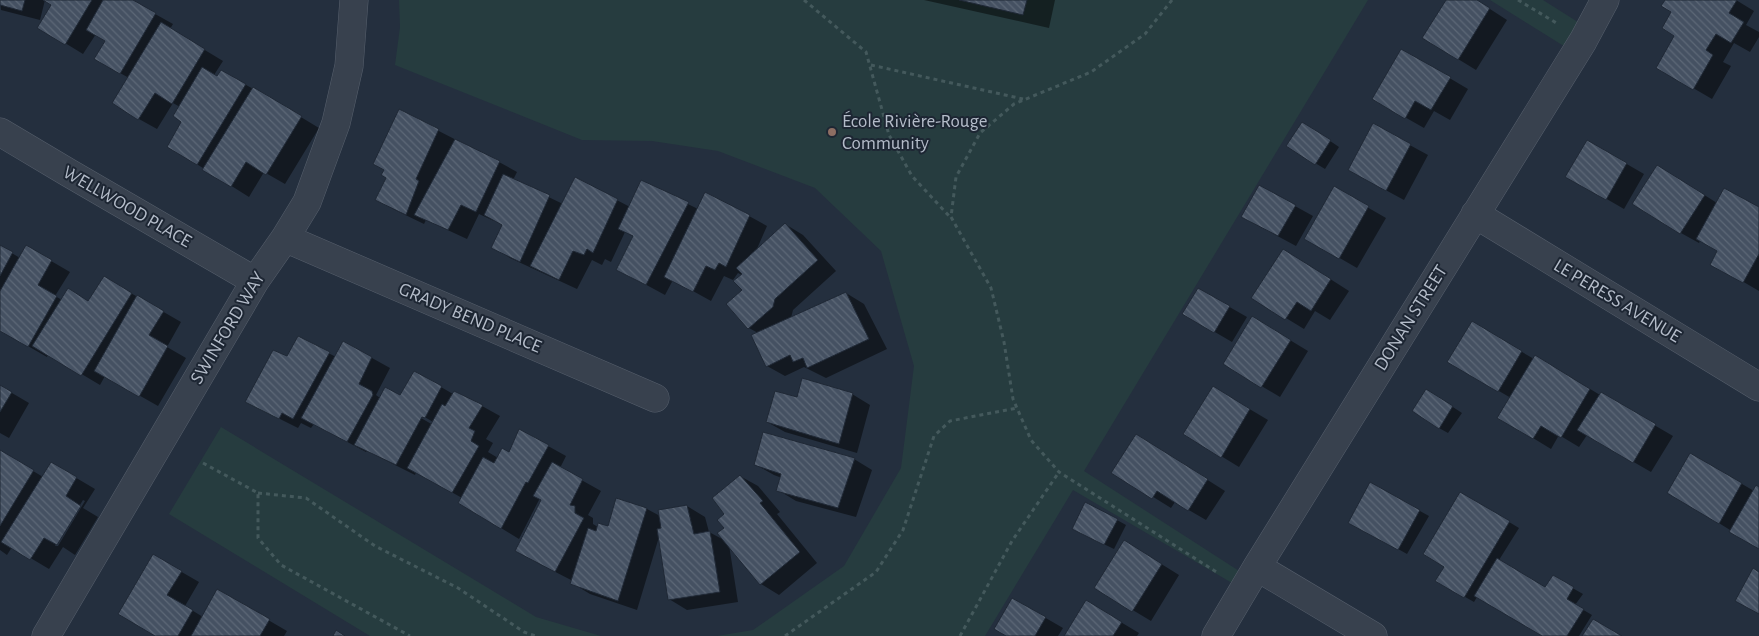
<svg xmlns="http://www.w3.org/2000/svg" width="1759" height="636" font-family="'Alegreya Sans',sans-serif">
<defs>
<pattern id="building-back-hatch" width="6" height="6" patternUnits="userSpaceOnUse" patternTransform="scale(1.25)"><rect width="6" height="6" fill="#455162"/><path d="M-1 5l2 2M0 0l6 6M5-1l2 2" fill="none" stroke="#5d6877"/></pattern>
</defs>
<rect width="100%" height="100%" fill="#242f3e"/>
<!-- green -->
<path fill="#263c3f" d="M 399,0 L 1368,0 L 1084,471 L 1250,578 L 1244,590 L 1073,490 L 985,636 L 717,636 L 753,630 L 844,566 L 901,468 L 914,366 L 881,251 L 815,188 L 718,151 L 652,141 L 582,140 L 395,65 L 400,27 Z
M 1490,0 L 1543,0 L 1581,24 L 1567,48 Z
M 221,427 L 536,617 L 601,636 L 370,636 L 169,514 Z"/>
<!-- shadow -->
<path fill="#0007" fill-rule="evenodd" d="M 0,0 L 130,0 L 173,24 L 170,29 L 223,61 L 214,75 L 218,77 L 221,71 L 271,99 L 319,128 L 285,184 L 264,172 L 249,197 L 168,146 L 183,121 L 180,107 L 173,103 L 157,129 L 139,119 L 129,78 L 95,59 L 106,40 L 96,34 L 83,54 L 65,43 L 53,5 L 45,0 L 40,20 L 1,10 Z
M 924,0 L 1055,0 L 1049,28 Z
M 1447,0 L 1476,0 L 1507,20 L 1476,70 L 1458,59 Z
M 1666,0 L 1736,0 L 1754,11 L 1746,25 L 1759,32 L 1759,37 L 1750,52 L 1734,43 L 1723,62 L 1731,66 L 1712,99 L 1657,67 L 1676,36 L 1673,12 Z
M 1402,50 L 1468,89 L 1450,120 L 1434,111 L 1424,128 L 1373,99 Z
M 400,111 L 499,162 L 517,172 L 513,180 L 563,204 L 575,178 L 630,207 L 641,181 L 698,209 L 749,216 L 767,226 L 756,251 L 785,224 L 803,235 L 836,271 L 793,310 L 791,318 L 846,293 L 864,304 L 887,349 L 826,378 L 804,367 L 785,376 L 767,366 L 758,333 L 749,328 L 728,305 L 744,291 L 742,275 L 738,273 L 733,280 L 724,276 L 711,301 L 673,280 L 665,295 L 617,269 L 634,237 L 625,232 L 611,262 L 605,259 L 602,265 L 592,260 L 577,289 L 510,258 L 493,247 L 503,225 L 495,220 L 494,221 L 479,214 L 467,239 L 426,220 L 424,224 L 395,210 L 377,200 L 387,178 L 385,170 Z
M 1373,125 L 1428,155 L 1404,200 L 1367,180 Z
M 1311,128 L 1339,147 L 1325,169 L 1287,146 Z
M 1587,141 L 1644,174 L 1624,209 L 1567,176 Z
M 1676,177 L 1717,203 L 1759,208 L 1759,291 L 1730,274 L 1719,251 L 1700,241 L 1699,243 L 1681,233 Z
M 1334,188 L 1386,218 L 1357,268 L 1305,238 Z
M 1295,206 L 1313,216 L 1296,246 L 1261,227 Z
M 0,246 L 20,258 L 27,247 L 70,272 L 55,296 L 62,300 L 89,302 L 122,288 L 181,322 L 167,347 L 186,358 L 158,406 L 105,376 L 100,385 L 48,354 L 47,357 L 0,330 Z
M 1302,261 L 1349,291 L 1330,320 L 1315,311 L 1304,329 L 1286,318 Z
M 1198,289 L 1247,317 L 1232,342 L 1184,314 Z
M 1472,323 L 1534,359 L 1554,367 L 1600,395 L 1601,394 L 1673,436 L 1651,472 L 1587,435 L 1579,447 L 1559,435 L 1551,449 L 1499,417 L 1511,398 L 1449,362 Z
M 1270,328 L 1308,351 L 1280,397 L 1224,364 Z
M 299,338 L 336,357 L 372,358 L 390,368 L 376,395 L 380,398 L 401,396 L 415,372 L 453,394 L 482,406 L 500,416 L 486,439 L 493,443 L 488,452 L 498,458 L 510,453 L 548,446 L 566,456 L 560,468 L 601,491 L 588,515 L 593,518 L 593,524 L 598,527 L 608,527 L 617,500 L 647,509 L 660,516 L 687,506 L 705,517 L 709,532 L 724,540 L 726,514 L 740,476 L 758,486 L 780,512 L 777,514 L 817,563 L 779,595 L 761,584 L 729,545 L 738,602 L 687,610 L 669,599 L 659,537 L 637,610 L 590,594 L 572,583 L 573,581 L 534,561 L 543,500 L 540,498 L 519,539 L 501,528 L 462,498 L 416,472 L 415,475 L 367,451 L 366,452 L 314,424 L 311,428 L 301,423 L 298,428 L 246,402 L 288,358 ZM 418,413 L 433,422 L 433,425 L 416,415 Z
M 0,386 L 29,403 L 9,438 L 0,433 Z
M 852,394 L 870,405 L 857,453 L 785,432 L 767,422 L 798,399 Z
M 1436,396 L 1462,413 L 1448,433 L 1439,428 Z
M 1231,398 L 1268,420 L 1239,467 L 1221,456 Z
M 1154,446 L 1225,491 L 1206,520 L 1175,502 L 1171,508 L 1113,472 Z
M 0,451 L 43,477 L 51,463 L 95,489 L 83,508 L 98,517 L 75,555 L 63,547 L 49,569 L 12,547 L 7,555 L 0,550 ZM 83,500 L 85,501 L 58,546 L 55,546 Z
M 1691,454 L 1754,491 L 1759,488 L 1759,548 L 1669,492 Z
M 854,459 L 872,470 L 856,517 L 796,501 L 778,490 L 782,478 L 774,475 L 756,465 Z
M 1371,484 L 1429,516 L 1407,554 L 1350,522 Z
M 1461,493 L 1519,528 L 1499,560 L 1546,588 L 1553,577 L 1583,594 L 1575,605 L 1592,615 L 1579,636 L 1544,636 L 1477,597 L 1474,602 L 1437,581 L 1446,566 Z
M 1117,520 L 1126,525 L 1114,549 L 1083,534 Z
M 1142,552 L 1179,575 L 1151,621 L 1096,588 Z
M 154,556 L 199,582 L 185,606 L 203,617 L 218,591 L 287,631 L 284,636 L 157,636 Z
M 1013,599 L 1063,628 L 1058,636 L 1008,636 Z
M 1104,612 L 1139,633 L 1137,636 L 1065,636 Z"/>
<!-- building -->
<path fill="url(#building-back-hatch)" stroke="#1f2835" d="M 0,0 L 25,0 L 22,11 L 0,5 Z
M 43,0 L 92,0 L 65,45 L 37,28 L 51,5 Z
M 103,0 L 133,0 L 156,13 L 120,74 L 94,59 L 105,41 L 86,30 Z
M 959,0 L 1027,0 L 1023,15 Z
M 1446,0 L 1477,0 L 1490,8 L 1458,60 L 1422,38 Z
M 1665,0 L 1737,0 L 1729,13 L 1744,22 L 1731,43 L 1716,34 L 1706,50 L 1713,55 L 1693,90 L 1656,68 L 1674,36 L 1662,28 L 1671,12 L 1661,6 Z
M 161,22 L 205,49 L 172,104 L 155,93 L 138,120 L 112,103 Z
M 1401,49 L 1451,77 L 1431,110 L 1415,101 L 1405,119 L 1372,99 Z
M 202,67 L 217,76 L 221,70 L 246,84 L 197,165 L 167,147 L 181,122 L 173,116 Z
M 253,87 L 302,116 L 266,175 L 246,162 L 231,187 L 202,170 Z
M 399,109 L 439,129 L 416,179 L 419,181 L 406,215 L 375,200 L 386,178 L 381,175 L 384,170 L 373,164 Z
M 1302,122 L 1331,140 L 1315,165 L 1286,146 Z
M 1373,123 L 1411,144 L 1386,191 L 1348,170 Z
M 455,139 L 500,161 L 476,212 L 461,205 L 448,230 L 414,215 Z
M 1587,140 L 1627,163 L 1606,200 L 1565,177 Z
M 1657,165 L 1705,195 L 1680,234 L 1632,204 Z
M 503,174 L 550,195 L 520,262 L 491,248 L 502,225 L 484,215 Z
M 575,177 L 618,199 L 593,253 L 587,249 L 584,255 L 573,251 L 559,280 L 530,266 Z
M 641,180 L 689,202 L 646,285 L 616,270 L 633,236 L 618,229 Z
M 1259,185 L 1296,205 L 1278,236 L 1241,217 Z
M 1334,186 L 1369,206 L 1339,259 L 1304,239 Z
M 1724,188 L 1759,207 L 1759,254 L 1743,283 L 1710,265 L 1717,251 L 1696,239 Z
M 705,192 L 750,215 L 726,267 L 719,263 L 715,270 L 706,266 L 693,292 L 664,277 Z
M 785,223 L 818,260 L 775,299 L 773,307 L 748,329 L 726,304 L 742,290 L 733,281 L 742,274 L 736,268 Z
M 0,245 L 13,252 L 0,276 Z
M 26,245 L 52,260 L 38,285 L 57,296 L 28,347 L 0,331 L 0,291 Z
M 1283,249 L 1331,279 L 1311,311 L 1297,302 L 1285,320 L 1251,298 Z
M 104,276 L 132,293 L 81,376 L 32,346 L 68,288 L 88,301 Z
M 1198,288 L 1230,306 L 1214,333 L 1182,314 Z
M 846,292 L 869,339 L 807,368 L 803,358 L 793,362 L 790,355 L 766,367 L 751,335 Z
M 137,295 L 164,311 L 149,335 L 168,346 L 139,397 L 94,371 Z
M 1252,316 L 1291,340 L 1261,388 L 1223,364 Z
M 1472,321 L 1522,351 L 1498,392 L 1447,362 Z
M 298,336 L 330,352 L 293,419 L 282,413 L 279,419 L 245,402 L 273,350 L 287,356 Z
M 343,341 L 372,357 L 359,384 L 372,391 L 373,395 L 347,442 L 301,418 Z
M 1535,355 L 1590,389 L 1561,438 L 1541,426 L 1533,439 L 1497,418 Z
M 414,371 L 442,386 L 425,418 L 422,417 L 396,465 L 354,445 L 385,387 L 400,395 Z
M 802,378 L 853,393 L 839,444 L 766,422 L 775,391 L 797,397 Z
M 0,385 L 12,392 L 0,412 Z
M 1213,386 L 1250,409 L 1221,458 L 1183,434 Z
M 1426,389 L 1453,406 L 1439,429 L 1412,411 Z
M 454,391 L 483,405 L 469,428 L 475,431 L 471,441 L 479,446 L 452,493 L 407,468 L 442,404 L 445,406 Z
M 1601,392 L 1656,424 L 1633,463 L 1577,430 Z
M 519,429 L 549,445 L 528,483 L 526,482 L 501,529 L 458,503 L 483,457 L 494,463 L 502,448 L 509,452 Z
M 763,432 L 855,458 L 838,508 L 776,491 L 781,474 L 754,465 Z
M 1136,434 L 1208,479 L 1188,511 L 1157,491 L 1152,499 L 1111,473 Z
M 0,450 L 34,470 L 0,526 Z
M 1690,453 L 1742,483 L 1719,524 L 1667,493 Z
M 51,462 L 77,477 L 66,496 L 81,506 L 57,545 L 44,538 L 30,560 L 1,542 Z
M 552,462 L 583,479 L 570,505 L 575,506 L 575,513 L 584,518 L 555,572 L 515,551 L 541,500 L 533,496 Z
M 740,475 L 763,501 L 760,503 L 800,552 L 760,585 L 717,533 L 724,528 L 717,520 L 724,514 L 712,498 Z
M 1370,482 L 1420,510 L 1398,550 L 1348,523 Z
M 1756,485 L 1759,487 L 1759,549 L 1729,532 Z
M 1460,492 L 1510,521 L 1464,598 L 1435,581 L 1444,567 L 1423,554 Z
M 616,498 L 647,508 L 618,601 L 570,584 L 588,528 L 596,531 L 598,523 L 608,526 Z
M 1085,502 L 1118,519 L 1104,545 L 1072,529 Z
M 687,505 L 694,534 L 710,531 L 720,592 L 668,600 L 657,529 L 661,528 L 658,510 Z
M 1124,540 L 1162,564 L 1132,612 L 1094,588 Z
M 153,554 L 182,571 L 167,595 L 193,610 L 178,636 L 155,636 L 118,614 Z
M 1497,558 L 1545,587 L 1553,575 L 1574,587 L 1567,599 L 1584,609 L 1567,636 L 1542,636 L 1474,596 Z
M 1753,568 L 1759,572 L 1759,614 L 1735,601 Z
M 217,589 L 270,619 L 260,636 L 191,636 Z
M 1012,598 L 1046,617 L 1035,636 L 1006,636 L 994,629 Z
M 1086,600 L 1122,622 L 1113,636 L 1064,636 Z
M 1593,619 L 1622,636 L 1582,636 Z
M 336,630 L 345,636 L 333,636 Z"/>
<g fill="none" stroke-linecap="round" stroke-linejoin="round">
<defs>
<path id="minor" d="M 0,132 L 69,173 L 255,281
M 1475,214 L 1759,387
M 285,238 L 655,398
M 1257,567 L 1373,636
M 46,636 L 255,281 L 285,238 L 307,202 L 336,123 L 349,66 L 354,0
M 1216,636 L 1257,567 L 1583,41 L 1605,0"/>
</defs>
<!-- minor casing -->
<use href="#minor" stroke="#565f6c" stroke-width="29"/>
<!-- path -->
<path stroke="#44595c" stroke-width="3" stroke-dasharray="4 4" stroke-linecap="butt" d="M 804,0 L 866,52 L 889,135 L 912,176 L 950,217
M 1172,0 L 1145,34 L 1091,72 L 1014,104 L 980,133 L 956,177 L 951,217 L 991,288 L 1004,342 L 1013,399 L 1031,440 L 1059,472 L 1218,573
M 1518,0 L 1558,24
M 871,65 L 1023,99
M 203,463 L 258,493 L 258,538 L 281,565 L 410,636
M 258,493 L 306,498 L 375,546 L 458,588 L 524,632 L 536,636
M 785,636 L 876,572 L 903,530 L 934,436 L 950,421 L 1017,408
M 960,636 L 1012,541 L 1059,472"/>
<!-- minor -->
<use href="#minor" stroke="#38414e" stroke-width="28"/>
</g>
<!-- markers -->
<circle fill="#8d6e63" stroke="#1d2633" stroke-width="2" cx="832" cy="132" r="5"/>
<g text-anchor="middle" dominant-baseline="central" stroke-width="4" stroke-linejoin="round" paint-order="stroke">
<!-- poi labels -->
<g font-size="19" fill="#b4bcc9" stroke="#1d2633" text-anchor="start">
<text x="842" y="121">École Rivière-Rouge<tspan x="842" dy="22">Community</tspan></text>
</g>
<!-- street labels -->
<g font-size="19" fill="#b4bcc9" stroke="#1d2633">
<text transform="translate(127 207) rotate(30)">WELLWOOD PLACE</text>
<text transform="translate(1617 301) rotate(31)">LE PERESS AVENUE</text>
<text transform="translate(470 318) rotate(23)">GRADY BEND PLACE</text>
<text transform="translate(1411 318) rotate(-58)">DONAN STREET</text>
<text transform="translate(228 328) rotate(-59)">SWINFORD WAY</text>
</g>
</g>
</svg>
